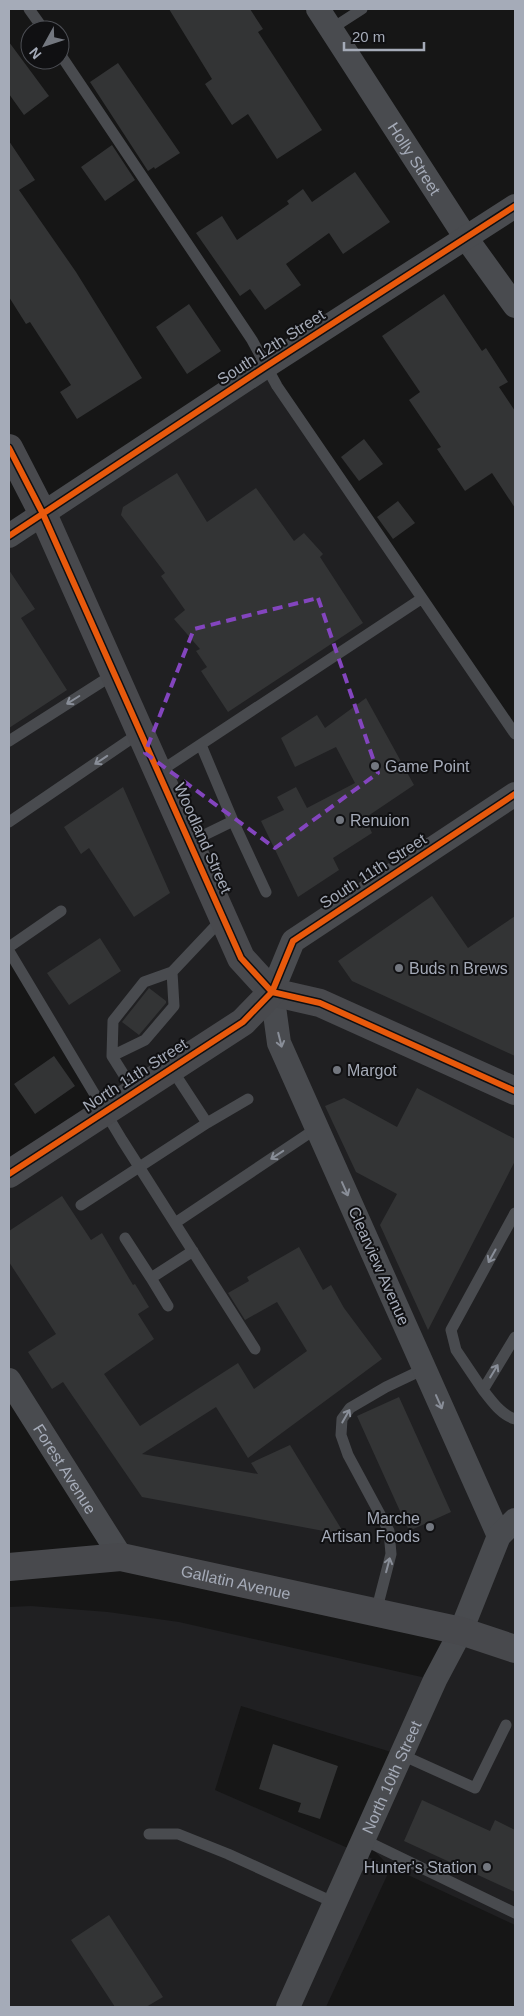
<svg xmlns="http://www.w3.org/2000/svg" width="524" height="2016" font-family="Arial,sans-serif">
<rect width="100%" height="100%" fill="#161616"/>
<!-- built -->
<path fill="#202022" fill-rule="evenodd" d="M 265,367 L 515,734 L 515,1925 L 391,1867 L 326,2007 L 9,2007 L 9,1607 L 31,1606 L 108,1612 L 179,1622 L 435,1680 L 461,1631 L 121,1557 L 9,1380 L 9,1174 L 105,1110 L 9,951 L 9,536 ZM 241,1706 L 401,1755 L 364,1840 L 389,1866 L 215,1790 Z"/>
<!-- building -->
<path fill="#333435" d="M 169,9 L 250,9 L 263,29 L 258,32 L 322,130 L 277,159 L 248,114 L 232,125 L 205,84 L 212,79 Z
M 9,42 L 49,96 L 24,115 L 9,94 Z
M 118,63 L 180,153 L 155,169 L 154,167 L 148,171 L 90,82 Z
M 9,141 L 35,180 L 19,190 L 76,272 L 142,378 L 77,419 L 60,392 L 71,385 L 30,322 L 26,324 L 9,297 Z
M 112,145 L 135,180 L 105,201 L 81,167 Z
M 355,172 L 390,222 L 343,254 L 329,233 L 286,264 L 301,285 L 265,310 L 250,289 L 240,296 L 196,233 L 222,216 L 237,240 L 289,204 L 287,201 L 303,189 L 312,202 Z
M 444,294 L 482,351 L 486,348 L 508,382 L 499,387 L 515,411 L 515,508 L 492,473 L 465,491 L 437,449 L 441,447 L 409,400 L 420,392 L 382,336 Z
M 189,304 L 221,351 L 187,374 L 156,327 Z
M 364,439 L 383,464 L 359,481 L 341,457 Z
M 177,473 L 207,522 L 256,488 L 294,541 L 304,533 L 323,554 L 320,557 L 363,623 L 228,712 L 201,671 L 207,667 L 196,651 L 200,649 L 174,619 L 185,610 L 161,576 L 165,573 L 121,515 L 123,507 Z
M 398,501 L 415,523 L 393,539 L 377,517 Z
M 9,570 L 35,609 L 21,618 L 67,690 L 9,728 Z
M 366,698 L 414,785 L 365,818 L 372,833 L 333,858 L 339,870 L 298,897 L 261,821 L 284,810 L 277,797 L 296,787 L 307,808 L 355,783 L 336,747 L 295,767 L 281,738 L 317,715 L 325,728 Z
M 123,787 L 170,893 L 134,917 L 89,848 L 81,854 L 64,827 Z
M 432,896 L 468,948 L 515,916 L 515,1056 L 352,981 L 338,961 Z
M 100,938 L 121,971 L 69,1005 L 47,973 Z
M 149,988 L 166,1001 L 166,1003 L 139,1035 L 122,1022 Z
M 54,1056 L 75,1086 L 35,1114 L 14,1084 Z
M 417,1088 L 515,1139 L 515,1161 L 428,1330 L 380,1225 L 397,1194 L 356,1172 L 325,1106 L 344,1098 L 397,1127 Z
M 62,1196 L 91,1240 L 102,1233 L 133,1285 L 135,1284 L 149,1307 L 138,1314 L 154,1339 L 104,1374 L 140,1426 L 238,1363 L 254,1389 L 307,1351 L 277,1302 L 245,1320 L 228,1293 L 249,1281 L 247,1277 L 299,1247 L 323,1290 L 331,1285 L 344,1308 L 382,1359 L 248,1458 L 216,1407 L 142,1454 L 258,1474 L 251,1463 L 290,1445 L 345,1535 L 142,1497 L 63,1382 L 52,1389 L 28,1352 L 56,1334 L 9,1262 L 9,1231 Z
M 399,1397 L 451,1512 L 409,1531 L 357,1416 Z
M 273,1744 L 338,1766 L 320,1819 L 298,1812 L 301,1803 L 259,1789 Z
M 422,1800 L 490,1831 L 495,1820 L 515,1830 L 515,1892 L 404,1841 Z
M 109,1915 L 163,1997 L 146,2007 L 115,2007 L 71,1940 Z"/>
<g fill="none" stroke-linecap="round" stroke-linejoin="round">
<!-- lane -->
<path stroke="#494b4f" stroke-width="11" d="M 29,9 L 44,30
M 331,29 L 362,9
M 60,54 L 252,340 L 277,386 L 515,734
M 9,741 L 114,674
M 201,745 L 233,821
M 159,772 L 421,599
M 9,822 L 141,732
M 190,842 L 233,821 L 266,892
M 9,947 L 61,911
M 9,951 L 122,1140 L 255,1349
M 112,1056 L 145,1040 L 174,1006 L 172,972
M 171,1068 L 207,1123
M 134,1091 L 112,1056 L 113,1021 L 144,982 L 172,972 L 223,918
M 81,1205 L 207,1123 L 248,1099
M 175,1223 L 317,1128
M 125,1238 L 151,1278
M 168,1306 L 151,1278 L 193,1251
M 515,1337 L 483,1390 C 492,1401 501,1415 515,1419
M 483,1390 L 456,1350 L 451,1330 L 515,1213
M 376,1612 L 391,1554 L 389,1531 L 348,1455 L 341,1435 L 342,1419 L 350,1408 L 386,1387 L 424,1369
M 402,1755 L 475,1788 L 506,1725
M 149,1834 L 178,1834 L 228,1854 L 335,1903
M 364,1840 L 515,1913"/>
<!-- street -->
<g stroke="#494b4f" stroke-width="24">
<path id="s1" d="M 318,9 L 466,238 L 515,306"/>
<path d="M 9,536 L 265,367 L 515,206"/>
<path id="s2" d="M 9,1380 L 121,1557"/>
<path d="M 499,1536 L 279,1043 L 272,992 L 293,941 L 515,794"/>
<path id="s3" d="M 288,2007 L 435,1680 L 461,1631 L 499,1536 L 515,1520"/>
</g>
<!-- secondary -->
<g stroke="#48494d" stroke-width="28">
<path d="M 9,448 L 43,514 L 241,958 L 272,992 L 320,1003 L 515,1091"/>
<path d="M 9,1174 L 243,1022 L 272,992"/>
<path id="s4" d="M 9,1567 L 121,1557 L 461,1631 L 515,1649"/>
</g>
<defs>
<path id="cycleway" d="M 9,448 L 43,514 L 241,958 L 272,992 L 320,1003 L 515,1091
M 9,536 L 265,367 L 515,206
M 9,1174 L 243,1022 L 272,992 L 293,941 L 515,794"/>
</defs>
<!-- cycleway casing -->
<use href="#cycleway" stroke="#101012" stroke-width="9"/>
<!-- cycleway -->
<use href="#cycleway" stroke="#e8590c" stroke-width="6"/>
</g>
<!-- one-way arrows -->
<defs><path id="oneway-shaft" d="M-6 0H5M1.5-3L5.5 0L1.5 3" fill="none" stroke-width="1.6" stroke-linecap="round" stroke-linejoin="round" transform="scale(1.25)"/></defs>
<g stroke="#898e98">
<use href="#oneway-shaft" transform="translate(73 700) rotate(148)"/>
<use href="#oneway-shaft" transform="translate(101 760) rotate(146)"/>
<use href="#oneway-shaft" transform="translate(280 1040) rotate(76)"/>
<use href="#oneway-shaft" transform="translate(277 1155) rotate(147)"/>
<use href="#oneway-shaft" transform="translate(345 1189) rotate(66)"/>
<use href="#oneway-shaft" transform="translate(492 1256) rotate(119)"/>
<use href="#oneway-shaft" transform="translate(494 1371) rotate(-59)"/>
<use href="#oneway-shaft" transform="translate(439 1402) rotate(66)"/>
<use href="#oneway-shaft" transform="translate(346 1416) rotate(-60)"/>
<use href="#oneway-shaft" transform="translate(388 1565) rotate(-75)"/>
</g>
<!-- marked area -->
<path fill="none" stroke="#8345be" stroke-width="4" stroke-dasharray="10 6" stroke-linejoin="round" d="M 318,598 L 378,773 L 275,848 L 145,753 L 194,629 Z"/>
<!-- markers -->
<g fill="#73777f" stroke="#101012" stroke-width="2">
<circle cx="375" cy="766" r="5"/>
<circle cx="340" cy="820" r="5"/>
<circle cx="399" cy="968" r="5"/>
<circle cx="337" cy="1070" r="5"/>
<circle cx="430" cy="1527" r="5"/>
<circle cx="487" cy="1867" r="5"/>
</g>
<g text-anchor="middle" dominant-baseline="central" stroke-width="4" stroke-linejoin="round" paint-order="stroke">
<!-- street labels -->
<g font-size="16" fill="#a5abb8" stroke="#101012">
<text stroke="none"><textPath href="#s1" startOffset="178">Holly Street</textPath></text>
<text transform="translate(271 347) rotate(-33)">South 12th Street</text>
<text transform="translate(203 838) rotate(66)">Woodland Street</text>
<text transform="translate(373 871) rotate(-33)">South 11th Street</text>
<text transform="translate(135 1075) rotate(-33)">North 11th Street</text>
<text transform="translate(379 1266) rotate(66)">Clearview Avenue</text>
<text stroke="none"><textPath href="#s2" startOffset="105">Forest Avenue</textPath></text>
<text stroke="none"><textPath href="#s4" startOffset="230">Gallatin Avenue</textPath></text>
<text stroke="none"><textPath href="#s3" startOffset="252">North 10th Street</textPath></text>
</g>
<!-- poi labels -->
<g font-size="16" fill="#a5abb8" stroke="#101012" text-anchor="start">
<text x="385" y="766">Game Point</text>
<text x="350" y="820">Renuion</text>
<text x="409" y="968">Buds n Brews</text>
<text x="347" y="1070">Margot</text>
<text x="420" y="1518" text-anchor="end">Marche<tspan x="420" dy="18">Artisan Foods</tspan></text>
<text x="477" y="1867" text-anchor="end">Hunter's Station</text>
</g>
</g>
<!-- border -->
<rect width="524" height="2016" fill="none" stroke="#a5abb8" stroke-width="20"/>
<!-- north arrow -->
<g transform="translate(45 45) rotate(230)"><circle r="24" fill="#101012" stroke="#4c4e54"/>
<path d="M0-4L9 19L0 12L-9 19Z" fill="#73777f"/>
<text y="-8" font-size="14" font-weight="bold" text-anchor="middle" fill="#a5abb8">N</text>
</g>
<!-- scale -->
<path d="M344 42v8h80v-8" fill="none" stroke="#a5abb8" stroke-width="2.5"/>
<text x="352" y="42" font-size="15" fill="#a5abb8" stroke="#101012" stroke-width="4" paint-order="stroke">20 m</text>
</svg>
